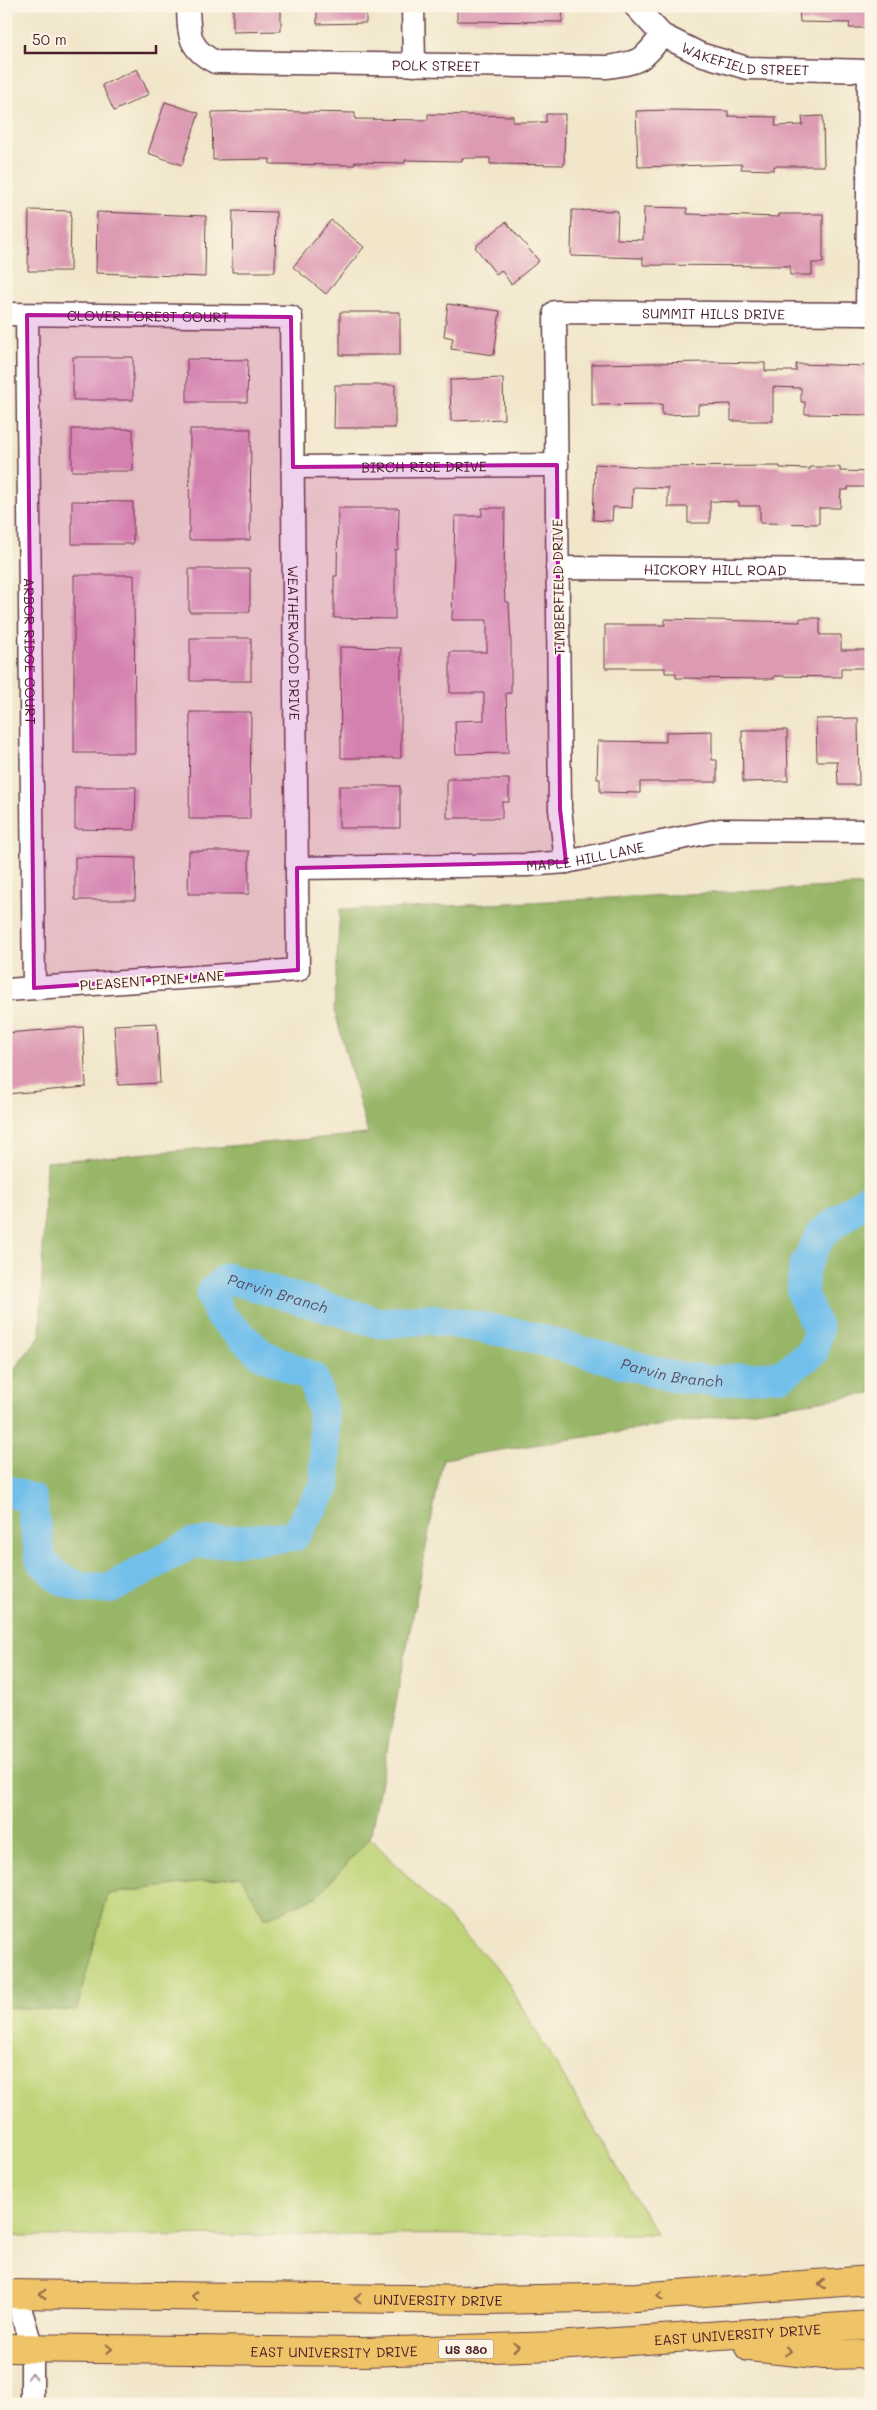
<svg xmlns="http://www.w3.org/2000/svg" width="877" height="2410" font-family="Mali,sans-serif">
<rect width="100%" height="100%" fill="#fcf5e5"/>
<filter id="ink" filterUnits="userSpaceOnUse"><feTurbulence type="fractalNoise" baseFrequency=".02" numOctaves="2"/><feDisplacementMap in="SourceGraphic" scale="10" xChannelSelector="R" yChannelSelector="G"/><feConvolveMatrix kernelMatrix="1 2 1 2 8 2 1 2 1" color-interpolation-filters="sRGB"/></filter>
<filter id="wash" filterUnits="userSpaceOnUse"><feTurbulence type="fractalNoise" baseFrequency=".0096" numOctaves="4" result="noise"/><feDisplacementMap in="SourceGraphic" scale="20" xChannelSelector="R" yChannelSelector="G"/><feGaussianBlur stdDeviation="1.12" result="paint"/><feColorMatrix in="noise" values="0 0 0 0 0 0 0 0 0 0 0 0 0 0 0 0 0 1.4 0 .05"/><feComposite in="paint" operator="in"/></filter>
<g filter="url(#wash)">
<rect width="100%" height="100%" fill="#f1e6ca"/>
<!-- green -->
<path fill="#bfd478" stroke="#847a52" d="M 370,1838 L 501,1972 L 657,2234 L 6,2236 L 6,2007 L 76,2010 L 108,1894 L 241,1876 L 265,1918 L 317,1896 Z"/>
<!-- forest -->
<path fill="#97b668" stroke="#706a4a" d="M 871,885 L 871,1393 L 443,1459 L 370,1838 L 317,1896 L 265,1919 L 241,1876 L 108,1894 L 76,2011 L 6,2007 L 6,1380 L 40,1336 L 46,1162 L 368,1134 L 334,1009 L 340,909 L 389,909 Z"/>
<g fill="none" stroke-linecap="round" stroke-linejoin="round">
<!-- river -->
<path stroke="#71bfeb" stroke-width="31" id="s1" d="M 6,1490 L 31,1499 L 41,1560 L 59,1578 L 82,1588 L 111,1588 L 191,1544 L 294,1536 L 326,1485 L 323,1412 L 313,1378 L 261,1354 L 220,1316 L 211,1293 L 227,1278 L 380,1323 L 430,1319 L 519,1334 L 670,1376 L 713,1381 L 782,1375 L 813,1352 L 818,1330 L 802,1294 L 804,1267 L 822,1233 L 871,1196"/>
</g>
<g id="blocks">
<!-- building -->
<path fill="#dd9bb3" d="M 233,6 L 281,6 L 281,31 L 233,32 Z
M 317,6 L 366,6 L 366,23 L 317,24 Z
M 457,6 L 563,6 L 562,22 L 457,21 Z
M 799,6 L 871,6 L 871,28 L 849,28 L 850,23 L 800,22 Z
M 137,69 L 149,94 L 114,111 L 102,85 Z
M 165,102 L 199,113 L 182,165 L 148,153 Z
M 670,110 L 728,111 L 728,116 L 776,117 L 775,126 L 803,125 L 802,117 L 823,116 L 824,166 L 774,166 L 774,170 L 741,169 L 742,164 L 638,167 L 636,111 Z
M 257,111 L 355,113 L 355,119 L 428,120 L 428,114 L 513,116 L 513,122 L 546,122 L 546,114 L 565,114 L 564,165 L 490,164 L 490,158 L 462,158 L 462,161 L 405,160 L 405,163 L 355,162 L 354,165 L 270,164 L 270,159 L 213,160 L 212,112 Z
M 644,207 L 687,208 L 687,214 L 779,217 L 779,214 L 823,214 L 823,263 L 812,263 L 812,275 L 790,275 L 790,266 L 643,265 L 643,258 L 571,256 L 572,210 L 618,211 L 617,239 L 643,240 Z
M 29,210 L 71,211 L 70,271 L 28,271 Z
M 233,211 L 276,212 L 275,272 L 232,272 Z
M 97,212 L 206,216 L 205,277 L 96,273 Z
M 331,220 L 364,247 L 326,294 L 293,267 Z
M 506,222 L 539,261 L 511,284 L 501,270 L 496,274 L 475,247 Z
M 448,304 L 500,311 L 494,355 L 451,349 L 453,338 L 444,336 Z
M 340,312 L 400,312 L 400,355 L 340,355 Z
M 73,357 L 133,357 L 133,400 L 73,400 Z
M 187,359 L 248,360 L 247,402 L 187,402 Z
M 709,362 L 765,363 L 765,371 L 796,371 L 796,364 L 871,366 L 871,415 L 805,414 L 805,402 L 801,402 L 801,388 L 773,387 L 773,421 L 731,421 L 731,404 L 698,405 L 698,414 L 662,415 L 662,404 L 592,405 L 592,364 Z
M 503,378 L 504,419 L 451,421 L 450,380 Z
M 335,385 L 395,385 L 395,428 L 334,428 Z
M 72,429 L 133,429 L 133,471 L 72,471 Z
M 190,429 L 251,429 L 250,540 L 189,540 Z
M 595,464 L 644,467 L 780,466 L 780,468 L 810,469 L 810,467 L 840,467 L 840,471 L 871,472 L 871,487 L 848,487 L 848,490 L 841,490 L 840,508 L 819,508 L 819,524 L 760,523 L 760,506 L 739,506 L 739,502 L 710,501 L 710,523 L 688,523 L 688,507 L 668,507 L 668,488 L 633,487 L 632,508 L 613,507 L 612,521 L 593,520 Z
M 72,501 L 133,502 L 133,544 L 72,544 Z
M 338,508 L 399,508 L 398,550 L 395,550 L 395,619 L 334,618 L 334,576 L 337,576 Z
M 482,508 L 505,508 L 504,579 L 505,602 L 509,602 L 511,644 L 511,693 L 506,693 L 508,753 L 456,754 L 455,721 L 484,720 L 484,693 L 450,693 L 450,652 L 487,652 L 487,620 L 452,620 L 455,516 L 482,516 Z
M 189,569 L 250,569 L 250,612 L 189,612 Z
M 74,575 L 134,575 L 135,753 L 74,753 Z
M 800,618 L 820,618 L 820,635 L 841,635 L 841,650 L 871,650 L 871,668 L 841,668 L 841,677 L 774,676 L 774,679 L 676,678 L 676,673 L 665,673 L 665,668 L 605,668 L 605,625 L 665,625 L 665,619 L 800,622 Z
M 190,638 L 251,638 L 251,681 L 190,681 Z
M 340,647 L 401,648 L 401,758 L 341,758 Z
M 190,712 L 251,712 L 250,819 L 189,819 Z
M 858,718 L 859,785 L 838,785 L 837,761 L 817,761 L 816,719 Z
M 742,730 L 787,730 L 788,781 L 743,782 Z
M 712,731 L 712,760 L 717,760 L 717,782 L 640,782 L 640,793 L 600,792 L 600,779 L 597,779 L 598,741 L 666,742 L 666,732 Z
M 447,779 L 509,779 L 509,802 L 502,802 L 502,818 L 447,818 Z
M 339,786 L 400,786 L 400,828 L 339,828 Z
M 75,787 L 136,787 L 135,830 L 75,829 Z
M 189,851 L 249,851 L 249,894 L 188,894 Z
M 75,857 L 136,858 L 135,900 L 75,900 Z
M 157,1023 L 160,1083 L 118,1085 L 114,1025 Z
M 83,1027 L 86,1087 L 6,1094 L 6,1033 Z"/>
</g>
</g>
<g filter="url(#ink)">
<use href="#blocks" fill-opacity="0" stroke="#633d43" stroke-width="1"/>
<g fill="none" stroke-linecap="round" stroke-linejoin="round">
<defs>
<g id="minor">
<path id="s2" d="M 188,6 C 189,35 188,48 215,62 L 608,67 C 640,62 643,61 662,35"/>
<path d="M 413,6 L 414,65"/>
<path id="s3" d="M 635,6 L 662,35 L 700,54 L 747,68 L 871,71"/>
<path id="s4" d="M 6,314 L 291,317 L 298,970 L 6,990"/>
<path d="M 867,314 L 869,71"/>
<path id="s5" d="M 27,315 L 34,988"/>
<path id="s6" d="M 293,467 L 557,465"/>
<path id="s7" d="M 557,568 L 871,570"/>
<path id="s8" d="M 566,862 L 560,809 L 555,312 L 871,314"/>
<path id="s9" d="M 297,868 L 528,865 L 566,862 L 720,830 L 871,831"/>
<path d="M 16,2294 L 32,2348 L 32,2404"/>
</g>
<g id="highway">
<path id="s10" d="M 6,2294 L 485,2300 L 636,2297 L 871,2280"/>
<path d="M 749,2347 L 825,2355 L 871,2354"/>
<path id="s11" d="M 6,2348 L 364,2352 L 556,2346 L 871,2325"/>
</g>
</defs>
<!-- minor casing -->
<use href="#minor" stroke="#633d43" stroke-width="25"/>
<!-- highway casing -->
<use href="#highway" stroke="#633d43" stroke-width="30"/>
<!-- minor -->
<use href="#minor" stroke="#fff" stroke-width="22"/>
<!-- highway -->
<use href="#highway" stroke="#efc469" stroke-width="28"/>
</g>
<!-- one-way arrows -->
<defs><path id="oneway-chevron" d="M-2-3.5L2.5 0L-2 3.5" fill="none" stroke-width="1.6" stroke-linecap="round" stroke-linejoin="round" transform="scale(1.25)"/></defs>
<g stroke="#946947">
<use href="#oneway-chevron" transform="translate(822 2284) rotate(175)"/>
<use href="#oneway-chevron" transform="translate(43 2294) rotate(-180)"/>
<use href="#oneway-chevron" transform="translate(195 2296) rotate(-179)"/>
<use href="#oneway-chevron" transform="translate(660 2296) rotate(176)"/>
<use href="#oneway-chevron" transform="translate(358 2298) rotate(-179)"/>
<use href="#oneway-chevron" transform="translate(516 2347) rotate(-2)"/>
<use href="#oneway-chevron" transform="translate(109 2349) rotate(1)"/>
<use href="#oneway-chevron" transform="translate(788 2351) rotate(5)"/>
</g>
<use stroke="#ae9aa0" href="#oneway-chevron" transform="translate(32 2376) rotate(-91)"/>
</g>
<!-- marked area -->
<path fill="#b5179e" fill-opacity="0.2" stroke="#b5179e" stroke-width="4" stroke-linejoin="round" d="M 27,315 L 291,317 L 293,467 L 557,465 L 560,809 L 566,862 L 297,868 L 298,970 L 34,988 Z"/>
<g text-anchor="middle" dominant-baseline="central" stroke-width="4" stroke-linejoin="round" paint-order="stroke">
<!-- shield labels -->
<rect fill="#fcf5e5" stroke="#7f5f63" stroke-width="1" x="438.5" y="2339.5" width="55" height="19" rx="4"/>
<g font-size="12" font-weight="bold" fill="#4a1f2b">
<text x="466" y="2349">US 380</text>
</g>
<!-- street labels -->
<g font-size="14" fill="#4a1f2b" stroke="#fcf5e5">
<text stroke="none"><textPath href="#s3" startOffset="128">WAKEFIELD STREET</textPath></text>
<text stroke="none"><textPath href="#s2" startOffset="288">POLK STREET</textPath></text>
<text stroke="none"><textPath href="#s8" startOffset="709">SUMMIT HILLS DRIVE</textPath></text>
<text stroke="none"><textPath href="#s4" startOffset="142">CLOVER FOREST COURT</textPath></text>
<text stroke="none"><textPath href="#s6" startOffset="131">BIRCH RISE DRIVE</textPath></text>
<text stroke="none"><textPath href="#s7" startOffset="158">HICKORY HILL ROAD</textPath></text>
<text transform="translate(558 587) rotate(-91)">TIMBERFIELD DRIVE</text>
<text stroke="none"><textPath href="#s4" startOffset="611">WEATHERWOOD DRIVE</textPath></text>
<text stroke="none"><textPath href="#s5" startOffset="336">ARBOR RIDGE COURT</textPath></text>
<text stroke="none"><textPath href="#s9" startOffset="289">MAPLE HILL LANE</textPath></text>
<text transform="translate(152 980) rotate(-4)">PLEASENT PINE LANE</text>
<text stroke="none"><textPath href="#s10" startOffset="432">UNIVERSITY DRIVE</textPath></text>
<text stroke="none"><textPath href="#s11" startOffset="732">EAST UNIVERSITY DRIVE</textPath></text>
<text stroke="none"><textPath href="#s11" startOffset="328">EAST UNIVERSITY DRIVE</textPath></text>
</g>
<!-- water labels -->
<g font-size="15" font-style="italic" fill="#564f65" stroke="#fcf5e5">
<text stroke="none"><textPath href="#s1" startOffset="744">Parvin Branch</textPath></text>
<text stroke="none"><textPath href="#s1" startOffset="1149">Parvin Branch</textPath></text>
</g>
</g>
<!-- margin -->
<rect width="877" height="2410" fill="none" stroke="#fcf5e5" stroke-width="25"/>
<!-- scale -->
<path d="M25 45v8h131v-8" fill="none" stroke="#4a1f2b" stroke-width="2.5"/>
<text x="32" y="45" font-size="15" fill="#4a1f2b" stroke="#fcf5e5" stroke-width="4" paint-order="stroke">50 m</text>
</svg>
